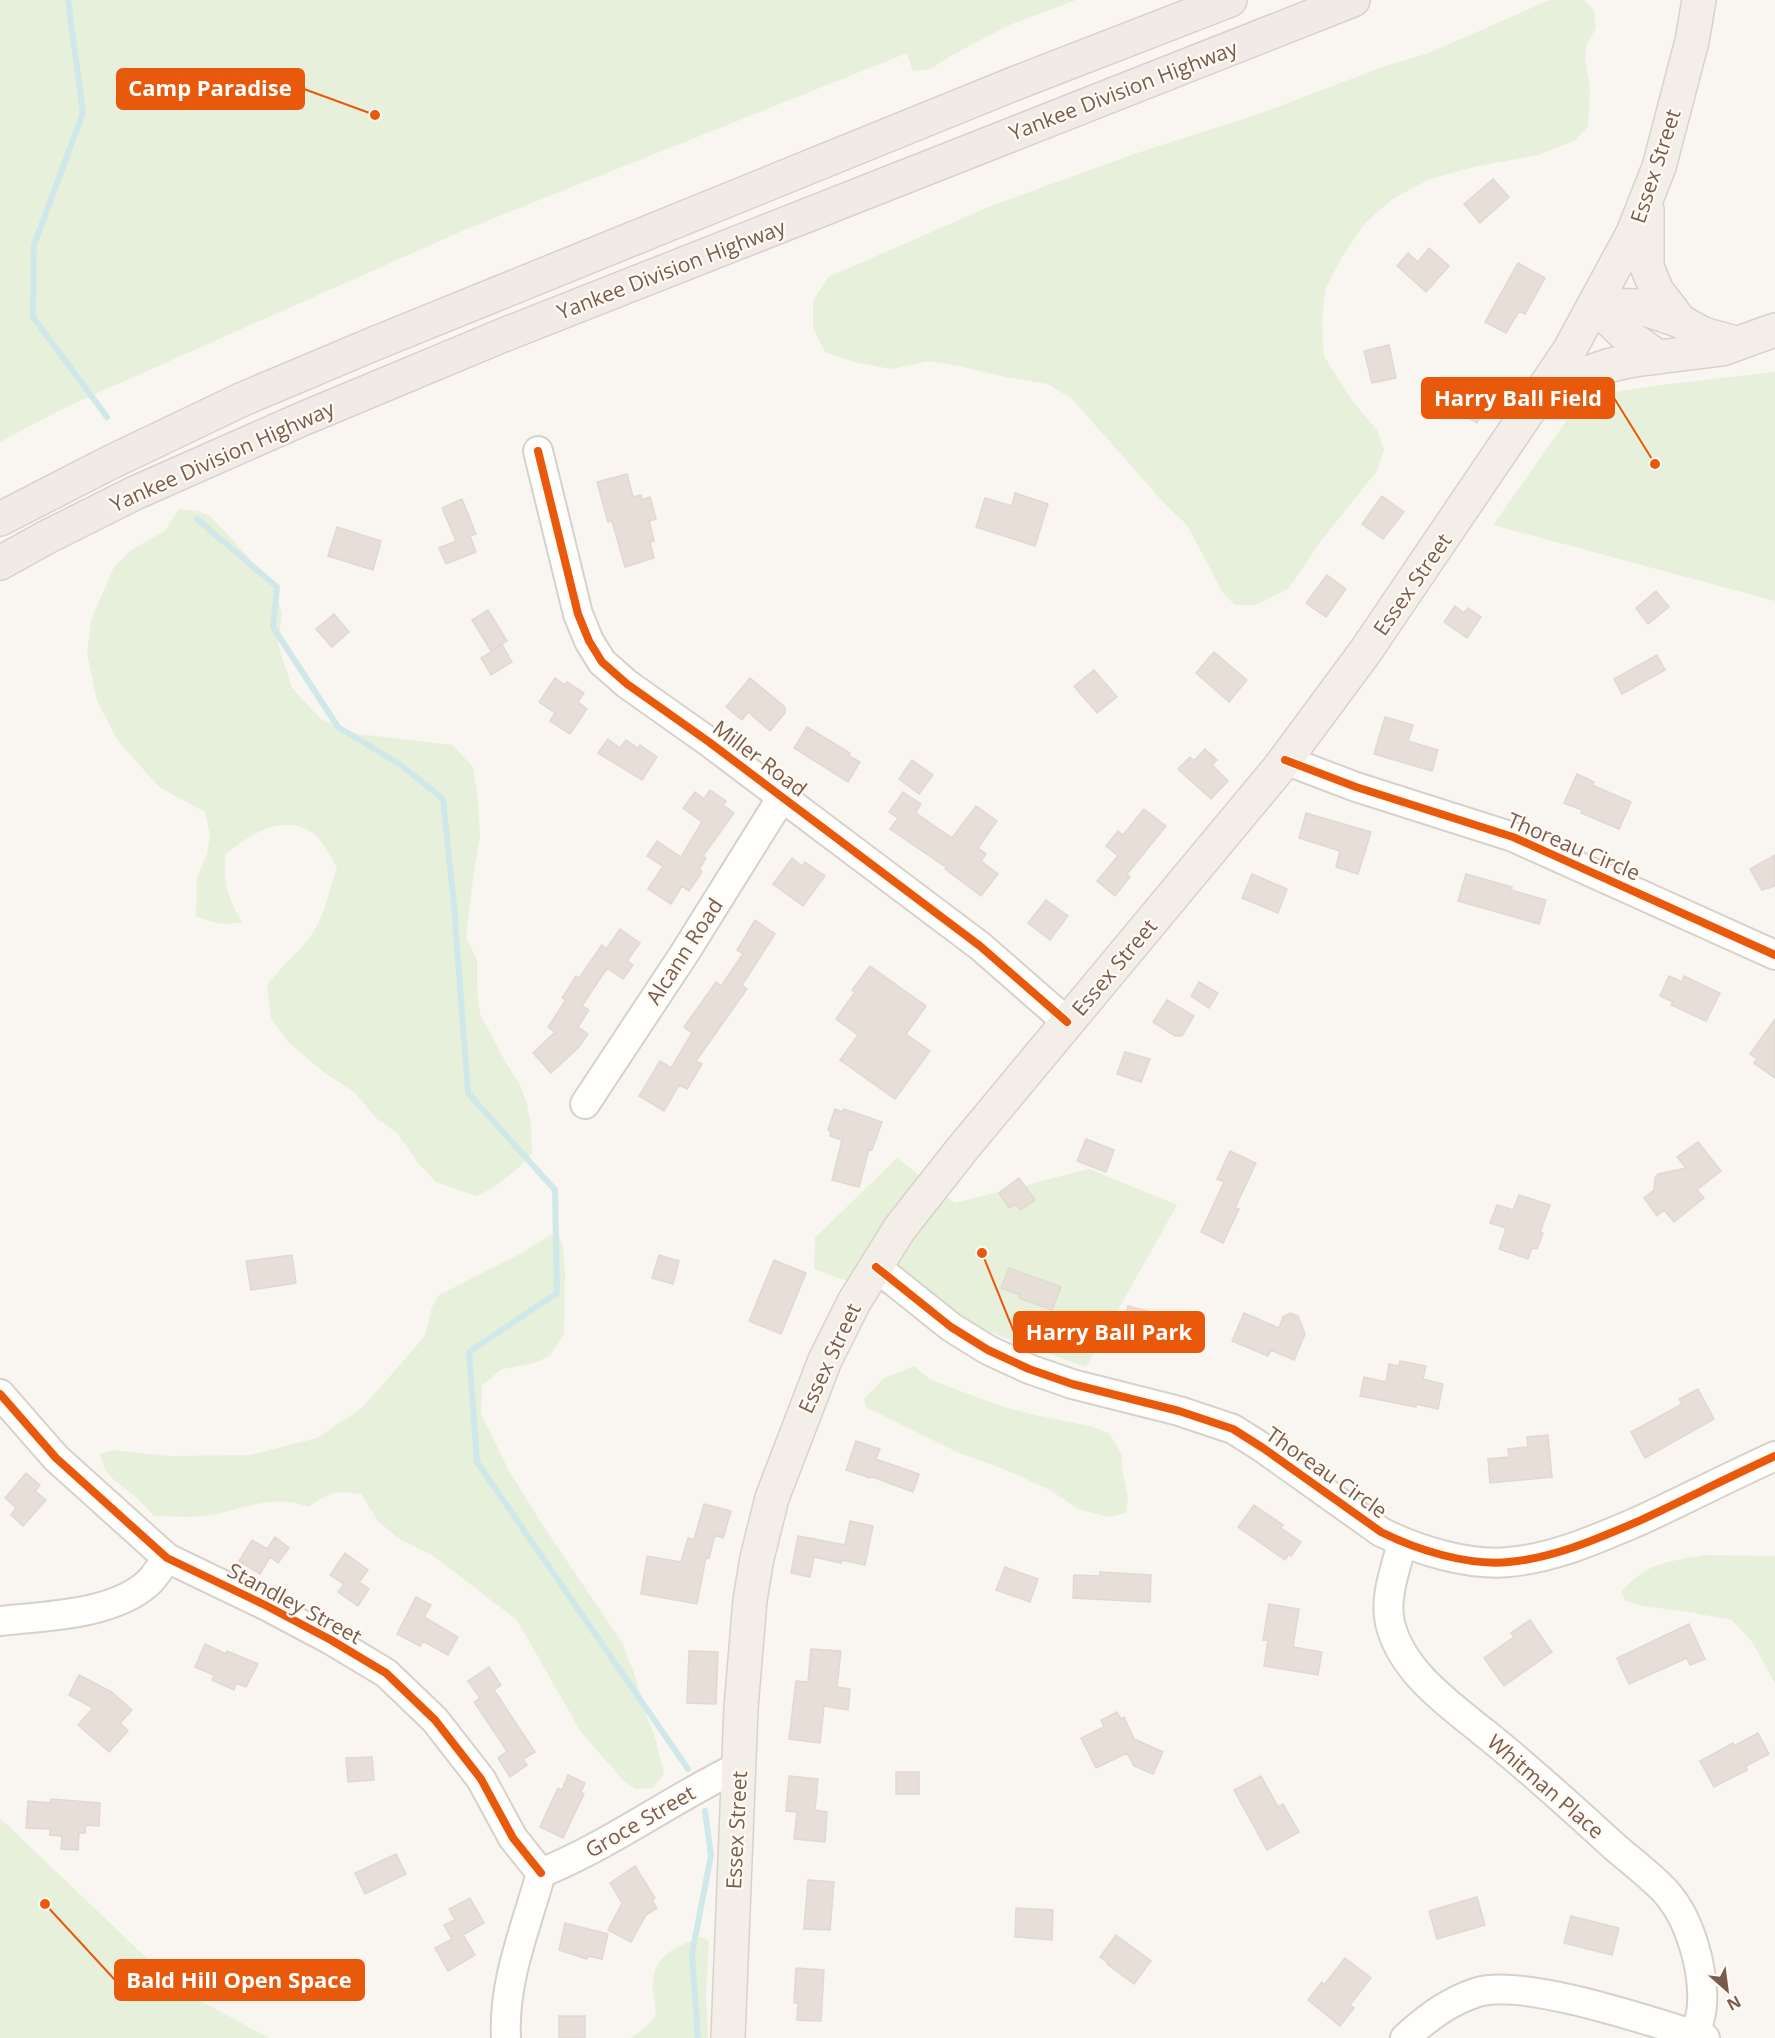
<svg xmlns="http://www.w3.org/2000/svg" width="1775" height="2038" font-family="'Open Sans',sans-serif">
<rect width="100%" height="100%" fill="#f9f5f0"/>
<!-- green -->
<path fill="#e7f0db" d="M 0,0 L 1076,0 L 1009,25 L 950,56 L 931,69 L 913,71 L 907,53 L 462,231 L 64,408 L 0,442 Z
M 1550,0 L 1584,0 L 1594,10 L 1596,28 L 1587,44 L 1585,59 L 1590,89 L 1588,126 L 1576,140 L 1538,155 L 1473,167 L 1430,179 L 1394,198 L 1366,222 L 1343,255 L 1325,290 L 1322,320 L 1324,356 L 1351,399 L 1377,430 L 1384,450 L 1377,471 L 1321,541 L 1288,589 L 1256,605 L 1235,605 L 1223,593 L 1187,525 L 1164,503 L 1072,399 L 1048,384 L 1005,377 L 959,366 L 929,361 L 891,369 L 854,362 L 825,352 L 813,328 L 813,301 L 828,277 L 996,204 L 1140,152 L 1256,115 L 1385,66 L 1426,54 Z
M 1775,372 L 1775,601 L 1493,525 L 1579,403 L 1592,396 L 1660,385 Z
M 179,509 L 198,511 L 210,516 L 246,554 L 275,591 L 282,613 L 278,645 L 292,688 L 321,719 L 358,734 L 452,745 L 473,767 L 478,799 L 480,837 L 473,879 L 466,937 L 477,960 L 477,988 L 480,1014 L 505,1061 L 520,1085 L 527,1104 L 531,1124 L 532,1154 C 515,1172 499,1186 476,1196 L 436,1182 L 418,1163 L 397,1133 L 376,1118 L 354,1092 L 322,1071 L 288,1042 L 271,1018 L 267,985 C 282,965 302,951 315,929 C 326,911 330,887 337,867 C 331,858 325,844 316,836 C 288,810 249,834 225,855 C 224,885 227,896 242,922 C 225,926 212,923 196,916 L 197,877 L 207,854 L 210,835 L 205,812 L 159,787 L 118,741 L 97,701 L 87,653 L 91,620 L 114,567 L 131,550 L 165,531 Z
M 897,1158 L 955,1203 L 1089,1169 L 1177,1205 L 1086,1367 L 814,1269 L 815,1238 Z
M 557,1231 L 563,1246 L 565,1272 L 564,1334 L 550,1356 L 534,1363 L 502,1369 L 482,1385 L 481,1414 L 508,1469 L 542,1524 L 622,1643 L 634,1673 L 646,1715 L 654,1734 L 664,1774 L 653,1788 L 635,1789 L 622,1779 L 581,1732 L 517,1620 L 432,1555 L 398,1538 L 378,1521 L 361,1494 C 334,1490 331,1492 308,1507 C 272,1492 238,1512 202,1516 C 186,1518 170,1516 154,1516 C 147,1508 139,1499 131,1493 C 114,1479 105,1477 100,1454 L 113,1450 L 168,1456 L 250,1455 L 317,1438 L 362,1408 L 425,1336 L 432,1307 L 439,1295 L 520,1254 Z
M 914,1366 L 931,1380 L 1001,1406 L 1034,1415 L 1089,1426 L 1109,1433 L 1121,1453 L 1123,1475 L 1128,1497 L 1126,1513 L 1109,1517 L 1078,1509 L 1050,1490 L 1004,1469 L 959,1453 L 866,1407 L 864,1399 L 884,1378 Z
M 1704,1555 L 1775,1556 L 1775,1683 L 1752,1642 L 1732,1620 L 1688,1612 L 1643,1606 L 1625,1601 L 1621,1592 C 1647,1562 1668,1562 1704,1555 Z
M 0,1818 L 179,1989 L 269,2038 L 0,2038 Z
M 701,1937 L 709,1941 L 706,1993 L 708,2038 L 631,2038 C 639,2032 651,2025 655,2015 C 657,2009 654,1999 653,1992 C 650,1956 673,1948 701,1937 Z"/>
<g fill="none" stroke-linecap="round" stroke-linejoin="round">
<!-- stream -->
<path stroke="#d0e8ea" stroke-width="6" d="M 68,0 L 83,113 L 34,245 L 33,317 L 107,417
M 197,519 L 277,587 L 273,627 L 338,727 L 401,765 L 443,799 L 454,906 L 468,1093 L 555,1190 L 557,1293 L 469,1352 L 477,1462 L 688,1769
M 698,2038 L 692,1954 L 711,1855 L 705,1811"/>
</g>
<!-- building -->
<path fill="#e6ded7" stroke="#e2d8d2" stroke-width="1.5" d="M 1493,179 L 1509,197 L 1480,223 L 1464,204 Z
M 1429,248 L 1449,266 L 1426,292 L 1397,266 L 1408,253 L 1418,262 Z
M 1518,263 L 1545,278 L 1525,314 L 1519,311 L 1506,333 L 1485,322 Z
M 1389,345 L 1396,378 L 1372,383 L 1364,351 Z
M 1460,389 L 1487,406 L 1477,423 L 1450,407 Z
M 627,474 L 633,497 L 641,495 L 642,500 L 650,497 L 656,519 L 649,521 L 654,541 L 650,542 L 654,558 L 625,567 L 612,521 L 608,522 L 597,482 Z
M 1015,493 L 1048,504 L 1035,546 L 976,527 L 985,498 L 1012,506 Z
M 1382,496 L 1404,512 L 1383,539 L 1362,524 Z
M 462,499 L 476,534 L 470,536 L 476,552 L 446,564 L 439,548 L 456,541 L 442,508 Z
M 337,527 L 381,541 L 373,570 L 328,556 Z
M 1327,575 L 1346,589 L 1326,617 L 1306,603 Z
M 1656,591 L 1669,607 L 1648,624 L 1636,608 Z
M 1455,606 L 1464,613 L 1468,608 L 1481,617 L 1467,638 L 1444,622 Z
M 488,610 L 507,641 L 491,651 L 472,620 Z
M 334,614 L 349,632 L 332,647 L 316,629 Z
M 502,645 L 512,662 L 491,675 L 481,658 Z
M 1214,652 L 1247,680 L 1229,702 L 1196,673 Z
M 1657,655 L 1665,670 L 1622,694 L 1614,679 Z
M 1094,670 L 1117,697 L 1097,713 L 1074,686 Z
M 555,678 L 565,685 L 567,682 L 584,693 L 578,702 L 587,709 L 570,734 L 550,721 L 555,713 L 539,702 Z
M 750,678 L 785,707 L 785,713 L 770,731 L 748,712 L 742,720 L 726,707 Z
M 1385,717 L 1413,725 L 1408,741 L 1438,750 L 1432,771 L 1374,754 Z
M 807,727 L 850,753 L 849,756 L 860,762 L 848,782 L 794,748 Z
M 608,739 L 620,748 L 626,740 L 638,748 L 640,745 L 657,757 L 642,780 L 598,753 Z
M 1205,749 L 1217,760 L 1212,765 L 1228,781 L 1211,799 L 1178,769 L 1190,757 L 1194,761 Z
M 912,760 L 933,775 L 919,794 L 899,779 Z
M 1577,774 L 1594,782 L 1592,785 L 1631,802 L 1619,829 L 1581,813 L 1582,810 L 1564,803 Z
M 710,790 L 726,801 L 723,805 L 734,813 L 703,856 L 706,858 L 699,869 L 702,872 L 689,891 L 682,886 L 671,904 L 648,889 L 663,866 L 647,856 L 657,841 L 681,857 L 702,822 L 683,808 L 695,792 L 704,799 Z
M 903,792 L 921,804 L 916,813 L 952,838 L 976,806 L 997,821 L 978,848 L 986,854 L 981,861 L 998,874 L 981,896 L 945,869 L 947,868 L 890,829 L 898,818 L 889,812 Z
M 1144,809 L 1166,826 L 1127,874 L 1130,877 L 1115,896 L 1097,881 L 1118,856 L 1106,846 L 1118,831 L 1123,835 Z
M 1306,813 L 1371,832 L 1358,874 L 1336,867 L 1340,851 L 1299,838 Z
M 1775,855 L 1775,886 L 1762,890 L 1750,869 Z
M 792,858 L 802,866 L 805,862 L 825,876 L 803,906 L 773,884 Z
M 1252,874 L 1287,889 L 1278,913 L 1242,898 Z
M 1466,874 L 1512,887 L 1511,890 L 1546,900 L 1539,924 L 1458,901 Z
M 1046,900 L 1068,916 L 1050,940 L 1028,923 Z
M 755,920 L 775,934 L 742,985 L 747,989 L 696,1061 L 702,1064 L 687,1089 L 679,1085 L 664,1111 L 639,1096 L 660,1061 L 671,1068 L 692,1033 L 684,1027 L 716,982 L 721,986 L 743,954 L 737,950 Z
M 620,929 L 640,943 L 627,961 L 633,965 L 623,979 L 607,968 L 582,1006 L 589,1010 L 578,1027 L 588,1034 L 579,1047 L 551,1073 L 533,1053 L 555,1032 L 548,1027 L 566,1000 L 562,998 L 576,976 L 579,978 L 602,945 L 606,949 Z
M 870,966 L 926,1006 L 906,1034 L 930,1051 L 895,1099 L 840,1060 L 858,1035 L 836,1019 L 855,992 L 852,990 Z
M 1669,976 L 1682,982 L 1684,976 L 1720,993 L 1706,1021 L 1671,1005 L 1673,1002 L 1660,996 Z
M 1199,982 L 1218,993 L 1209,1008 L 1191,996 Z
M 1167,1000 L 1194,1016 L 1182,1036 L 1175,1036 L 1153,1022 Z
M 1775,1019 L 1775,1078 L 1754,1063 L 1757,1059 L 1750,1054 Z
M 1125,1052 L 1150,1059 L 1141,1082 L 1117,1074 Z
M 835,1109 L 843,1112 L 844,1109 L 882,1122 L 872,1150 L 869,1149 L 859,1187 L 832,1180 L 842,1140 L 830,1136 L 831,1132 L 828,1130 Z
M 1086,1139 L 1114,1150 L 1106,1172 L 1077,1161 Z
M 1698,1142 L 1721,1171 L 1697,1190 L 1704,1198 L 1674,1222 L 1664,1210 L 1657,1216 L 1644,1198 L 1654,1190 L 1655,1178 L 1658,1174 L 1686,1168 L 1677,1157 Z
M 1230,1151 L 1256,1163 L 1235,1208 L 1239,1209 L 1223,1243 L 1201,1232 L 1224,1182 L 1217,1179 Z
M 1019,1178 L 1035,1200 L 1020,1210 L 1016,1204 L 1009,1208 L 999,1193 Z
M 1519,1195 L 1550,1205 L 1540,1232 L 1543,1233 L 1537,1249 L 1532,1248 L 1528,1259 L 1499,1249 L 1506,1228 L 1490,1223 L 1497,1205 L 1513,1210 Z
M 292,1255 L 296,1283 L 251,1290 L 246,1261 Z
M 659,1255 L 679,1261 L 673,1284 L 652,1278 Z
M 774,1260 L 806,1273 L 781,1334 L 749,1321 Z
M 1009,1268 L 1061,1287 L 1052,1310 L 1019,1298 L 1020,1295 L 1001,1288 Z
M 1128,1306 L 1182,1320 L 1177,1342 L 1156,1337 L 1155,1339 L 1122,1330 Z
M 1244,1313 L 1279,1328 L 1283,1317 L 1290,1313 L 1298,1316 L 1305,1334 L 1294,1360 L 1271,1350 L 1268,1356 L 1232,1341 Z
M 1400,1361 L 1426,1366 L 1423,1379 L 1443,1384 L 1438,1409 L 1416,1404 L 1416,1407 L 1360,1396 L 1364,1377 L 1386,1382 L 1389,1364 L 1399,1366 Z
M 1698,1389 L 1714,1419 L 1645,1458 L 1631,1432 L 1682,1404 L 1679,1399 Z
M 1548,1435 L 1552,1477 L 1490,1483 L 1488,1459 L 1509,1457 L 1508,1449 L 1528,1447 L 1527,1437 Z
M 856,1441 L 880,1449 L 876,1459 L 919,1474 L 913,1492 L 870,1476 L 870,1478 L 846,1470 Z
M 26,1473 L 40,1485 L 35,1491 L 46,1500 L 23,1526 L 11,1515 L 16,1508 L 5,1498 Z
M 704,1504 L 731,1511 L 723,1538 L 715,1535 L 709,1558 L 706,1557 L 697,1604 L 641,1594 L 647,1556 L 681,1562 L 688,1538 L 694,1540 Z
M 1254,1505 L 1283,1525 L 1281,1528 L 1301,1542 L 1291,1556 L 1289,1554 L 1285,1560 L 1238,1527 Z
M 850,1521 L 873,1526 L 865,1565 L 842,1560 L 841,1563 L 814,1557 L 810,1577 L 791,1573 L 798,1536 L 845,1545 Z
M 275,1537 L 289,1548 L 278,1563 L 270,1557 L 260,1574 L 239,1561 L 252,1540 L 267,1549 Z
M 345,1553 L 368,1570 L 359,1582 L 369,1589 L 358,1606 L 338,1592 L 344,1584 L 330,1575 Z
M 1005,1567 L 1038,1579 L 1030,1602 L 996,1590 Z
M 1100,1572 L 1151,1575 L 1150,1602 L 1073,1598 L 1074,1575 L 1100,1576 Z
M 416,1597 L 431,1605 L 424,1617 L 458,1637 L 448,1655 L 423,1641 L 420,1646 L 397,1634 Z
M 1269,1604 L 1299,1609 L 1293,1647 L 1322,1652 L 1318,1675 L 1264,1666 L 1268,1640 L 1263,1640 Z
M 1530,1620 L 1552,1652 L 1504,1686 L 1484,1658 L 1514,1637 L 1511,1633 Z
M 1689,1624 L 1705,1659 L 1690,1665 L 1687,1658 L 1629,1684 L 1617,1658 Z
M 205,1644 L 226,1654 L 227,1651 L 258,1664 L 246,1687 L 236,1683 L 234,1690 L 212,1680 L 214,1675 L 195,1667 Z
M 811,1649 L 841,1651 L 837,1687 L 850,1689 L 848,1710 L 824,1706 L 820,1743 L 789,1739 L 796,1681 L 808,1682 Z
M 689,1651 L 718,1652 L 716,1704 L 687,1703 Z
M 489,1667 L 501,1685 L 494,1690 L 535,1752 L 523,1759 L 527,1765 L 510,1777 L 498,1758 L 507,1751 L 474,1702 L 480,1698 L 468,1681 Z
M 79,1675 L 112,1692 L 132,1710 L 120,1723 L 128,1731 L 109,1752 L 78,1725 L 93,1708 L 69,1695 Z
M 1117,1712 L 1121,1719 L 1124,1717 L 1134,1739 L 1163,1752 L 1153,1774 L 1134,1766 L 1127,1753 L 1096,1768 L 1081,1738 L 1104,1727 L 1101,1720 Z
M 1758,1733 L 1769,1754 L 1746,1766 L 1747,1770 L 1714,1787 L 1700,1761 L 1733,1743 L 1734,1746 Z
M 372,1757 L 374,1780 L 348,1782 L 346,1758 Z
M 896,1772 L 919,1772 L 919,1794 L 896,1794 Z
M 568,1775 L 585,1783 L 581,1792 L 584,1794 L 563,1838 L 540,1827 L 558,1788 L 562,1790 Z
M 789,1776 L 818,1779 L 815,1810 L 827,1812 L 825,1842 L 794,1839 L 797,1812 L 786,1811 Z
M 1261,1776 L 1278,1807 L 1283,1804 L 1299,1832 L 1267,1850 L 1234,1790 Z
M 51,1799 L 100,1803 L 99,1826 L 86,1825 L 85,1833 L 79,1833 L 78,1850 L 61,1849 L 62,1836 L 50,1835 L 50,1829 L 26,1828 L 28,1801 L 50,1803 Z
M 396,1854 L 406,1874 L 365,1894 L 355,1873 Z
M 635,1866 L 655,1898 L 652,1900 L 657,1908 L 646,1915 L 631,1942 L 608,1930 L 622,1903 L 610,1883 Z
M 808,1880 L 834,1882 L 830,1930 L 804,1929 Z
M 1477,1897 L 1485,1925 L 1437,1939 L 1429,1911 Z
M 470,1898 L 484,1923 L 463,1935 L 475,1955 L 448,1971 L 435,1948 L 452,1939 L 444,1925 L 455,1920 L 449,1909 Z
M 1016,1908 L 1053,1910 L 1052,1940 L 1015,1937 Z
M 1571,1916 L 1619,1928 L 1612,1955 L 1564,1943 Z
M 565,1923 L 608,1934 L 602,1959 L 588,1956 L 587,1959 L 559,1950 Z
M 1116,1935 L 1151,1961 L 1134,1984 L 1107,1964 L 1108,1963 L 1100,1957 Z
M 1345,1958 L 1371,1978 L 1350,2005 L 1354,2008 L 1340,2026 L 1308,2000 L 1322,1982 L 1324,1985 Z
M 796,1968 L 824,1970 L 821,2021 L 797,2020 L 798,2003 L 794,2003 Z
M 559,2016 L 585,2016 L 585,2038 L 559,2038 Z"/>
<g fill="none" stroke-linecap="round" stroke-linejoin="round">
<defs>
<path id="minor" d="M 538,451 L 578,614 L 589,641 L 602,662 L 627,684 L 709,742 L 980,946 L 1067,1022
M 1285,760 L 1356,787 L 1513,837 L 1775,955
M 585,1104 L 684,954 L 782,797
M 876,1267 L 951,1327 L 988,1350 L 1029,1369 L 1072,1384 L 1179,1411 L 1233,1429 L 1263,1448 L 1381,1532 C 1417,1550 1468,1566 1509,1562 C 1554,1558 1597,1539 1639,1521 C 1684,1500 1729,1477 1775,1456
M 0,1394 L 56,1458 L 167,1558 L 265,1605 L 331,1640 L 386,1673 L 435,1720 L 481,1779 L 513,1838 L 541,1873
M 1402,1543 C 1396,1568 1384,1597 1390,1623 C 1401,1670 1446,1702 1482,1731 C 1529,1768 1572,1808 1616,1848 C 1631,1861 1659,1882 1670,1897 C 1691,1923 1704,1971 1702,2004 C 1702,2014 1698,2025 1695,2035
M 0,1621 C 46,1616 111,1615 147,1584 C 155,1577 161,1566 167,1558
M 541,1873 C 612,1844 670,1800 738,1767
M 506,2038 C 503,1980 526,1928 541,1873
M 1405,2038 C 1427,2018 1449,2001 1478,1992 C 1525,1978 1655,2023 1705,2038"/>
<path id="major" d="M 1647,210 L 1647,267 L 1657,291 L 1680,321
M 1595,305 L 1621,331 L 1658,357 L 1722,349 L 1775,330
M 1595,305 L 1636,306 L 1680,321 L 1703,334 L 1736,343
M 1542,395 C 1583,373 1610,361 1658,357
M 728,2038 L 741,1708 L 750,1600 L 757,1558 L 772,1498 L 825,1360 L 854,1302 L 900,1228 L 963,1148 L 1279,768 L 1365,652 L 1569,351 L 1633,233 L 1659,167 L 1692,41 L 1699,0"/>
<path id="highway" d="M 0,519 L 109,463 L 243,399 L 371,345 L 1016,83 L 1230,0
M 0,563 L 47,537 L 137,492 L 300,420 L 501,336 L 1353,0"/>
</defs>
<!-- minor casing -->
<use href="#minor" stroke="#d7d1cb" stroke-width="32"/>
<!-- major casing -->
<use href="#major" stroke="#dad1cc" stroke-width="36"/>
<!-- highway casing -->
<use href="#highway" stroke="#dad1cc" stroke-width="36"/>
<!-- minor -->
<use href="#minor" stroke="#fefefd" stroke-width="28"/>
<!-- major -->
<use href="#major" stroke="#f3eee8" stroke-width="33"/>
<!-- highway -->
<use href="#highway" stroke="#f2eae7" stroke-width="33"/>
<defs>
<path id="cycleway" d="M 538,451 L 578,614 L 589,641 L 602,662 L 627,684 L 709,742 L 980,946 L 1067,1022
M 1285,760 L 1356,787 L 1513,837 L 1775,955
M 876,1267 L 951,1327 L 988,1350 L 1029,1369 L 1072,1384 L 1179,1411 L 1233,1429 L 1263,1448 L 1381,1532 C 1417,1550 1468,1566 1509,1562 C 1554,1558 1597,1539 1639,1521 C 1684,1500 1729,1477 1775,1456
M 0,1394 L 56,1458 L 167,1558 L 265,1605 L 331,1640 L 386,1673 L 435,1720 L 481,1779 L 513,1838 L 541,1873"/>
</defs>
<!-- cycleway casing -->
<use href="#cycleway" stroke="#fffaf3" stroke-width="11"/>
<!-- cycleway -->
<use href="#cycleway" stroke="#e8590c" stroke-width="8"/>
</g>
<g text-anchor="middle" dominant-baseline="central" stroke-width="4.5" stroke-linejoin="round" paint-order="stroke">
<!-- street labels -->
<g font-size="21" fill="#7a5c4d" stroke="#fffaf3">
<text transform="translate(1123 90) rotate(-21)">Yankee Division Highway</text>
<text transform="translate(1655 166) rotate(-72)">Essex Street</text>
<text transform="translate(671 269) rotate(-21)">Yankee Division Highway</text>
<text transform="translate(222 456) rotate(-24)">Yankee Division Highway</text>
<text transform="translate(1412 584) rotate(-55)">Essex Street</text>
<text transform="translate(760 758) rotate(37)">Miller Road</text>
<text transform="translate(1574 846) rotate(23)">Thoreau Circle</text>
<text transform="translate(684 951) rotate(-57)">Alcann Road</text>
<text transform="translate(1114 967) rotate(-50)">Essex Street</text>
<text transform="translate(829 1358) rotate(-65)">Essex Street</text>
<text transform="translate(1327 1472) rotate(35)">Thoreau Circle</text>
<text transform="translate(295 1603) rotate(28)">Standley Street</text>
<text transform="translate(1546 1786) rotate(41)">Whitman Place</text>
<text transform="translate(640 1821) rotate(-30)">Groce Street</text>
<text transform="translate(736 1830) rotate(-87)">Essex Street</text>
</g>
</g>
<!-- callouts -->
<path fill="none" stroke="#e8590c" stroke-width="2" d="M375 115L304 89M1655 464L1614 398M982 1253L1014 1332M45 1904L115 1980"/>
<g fill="#e8590c" stroke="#fffaf3" stroke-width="2">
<circle cx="375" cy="115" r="6"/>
<circle cx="1655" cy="464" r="6"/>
<circle cx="982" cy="1253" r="6"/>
<circle cx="45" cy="1904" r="6"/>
</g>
<g fill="#e8590c" stroke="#e8590c" stroke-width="2">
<rect x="117" y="69" width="187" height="40" rx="6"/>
<rect x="1422" y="378" width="192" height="40" rx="6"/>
<rect x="1014" y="1312" width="190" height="40" rx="6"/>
<rect x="115" y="1960" width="249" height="40" rx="6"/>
</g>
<g font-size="22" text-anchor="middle" font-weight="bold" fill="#fff">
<text x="210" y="96">Camp Paradise</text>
<text x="1518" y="406">Harry Ball Field</text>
<text x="1109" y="1340">Harry Ball Park</text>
<text x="239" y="1988">Bald Hill Open Space</text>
</g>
<!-- north arrow -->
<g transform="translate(1727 1990) rotate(152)" stroke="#fffaf3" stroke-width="4.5" paint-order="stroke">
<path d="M0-4.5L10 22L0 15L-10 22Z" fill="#7a5c4d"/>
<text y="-9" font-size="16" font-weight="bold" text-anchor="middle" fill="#7a5c4d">N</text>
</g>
</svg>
